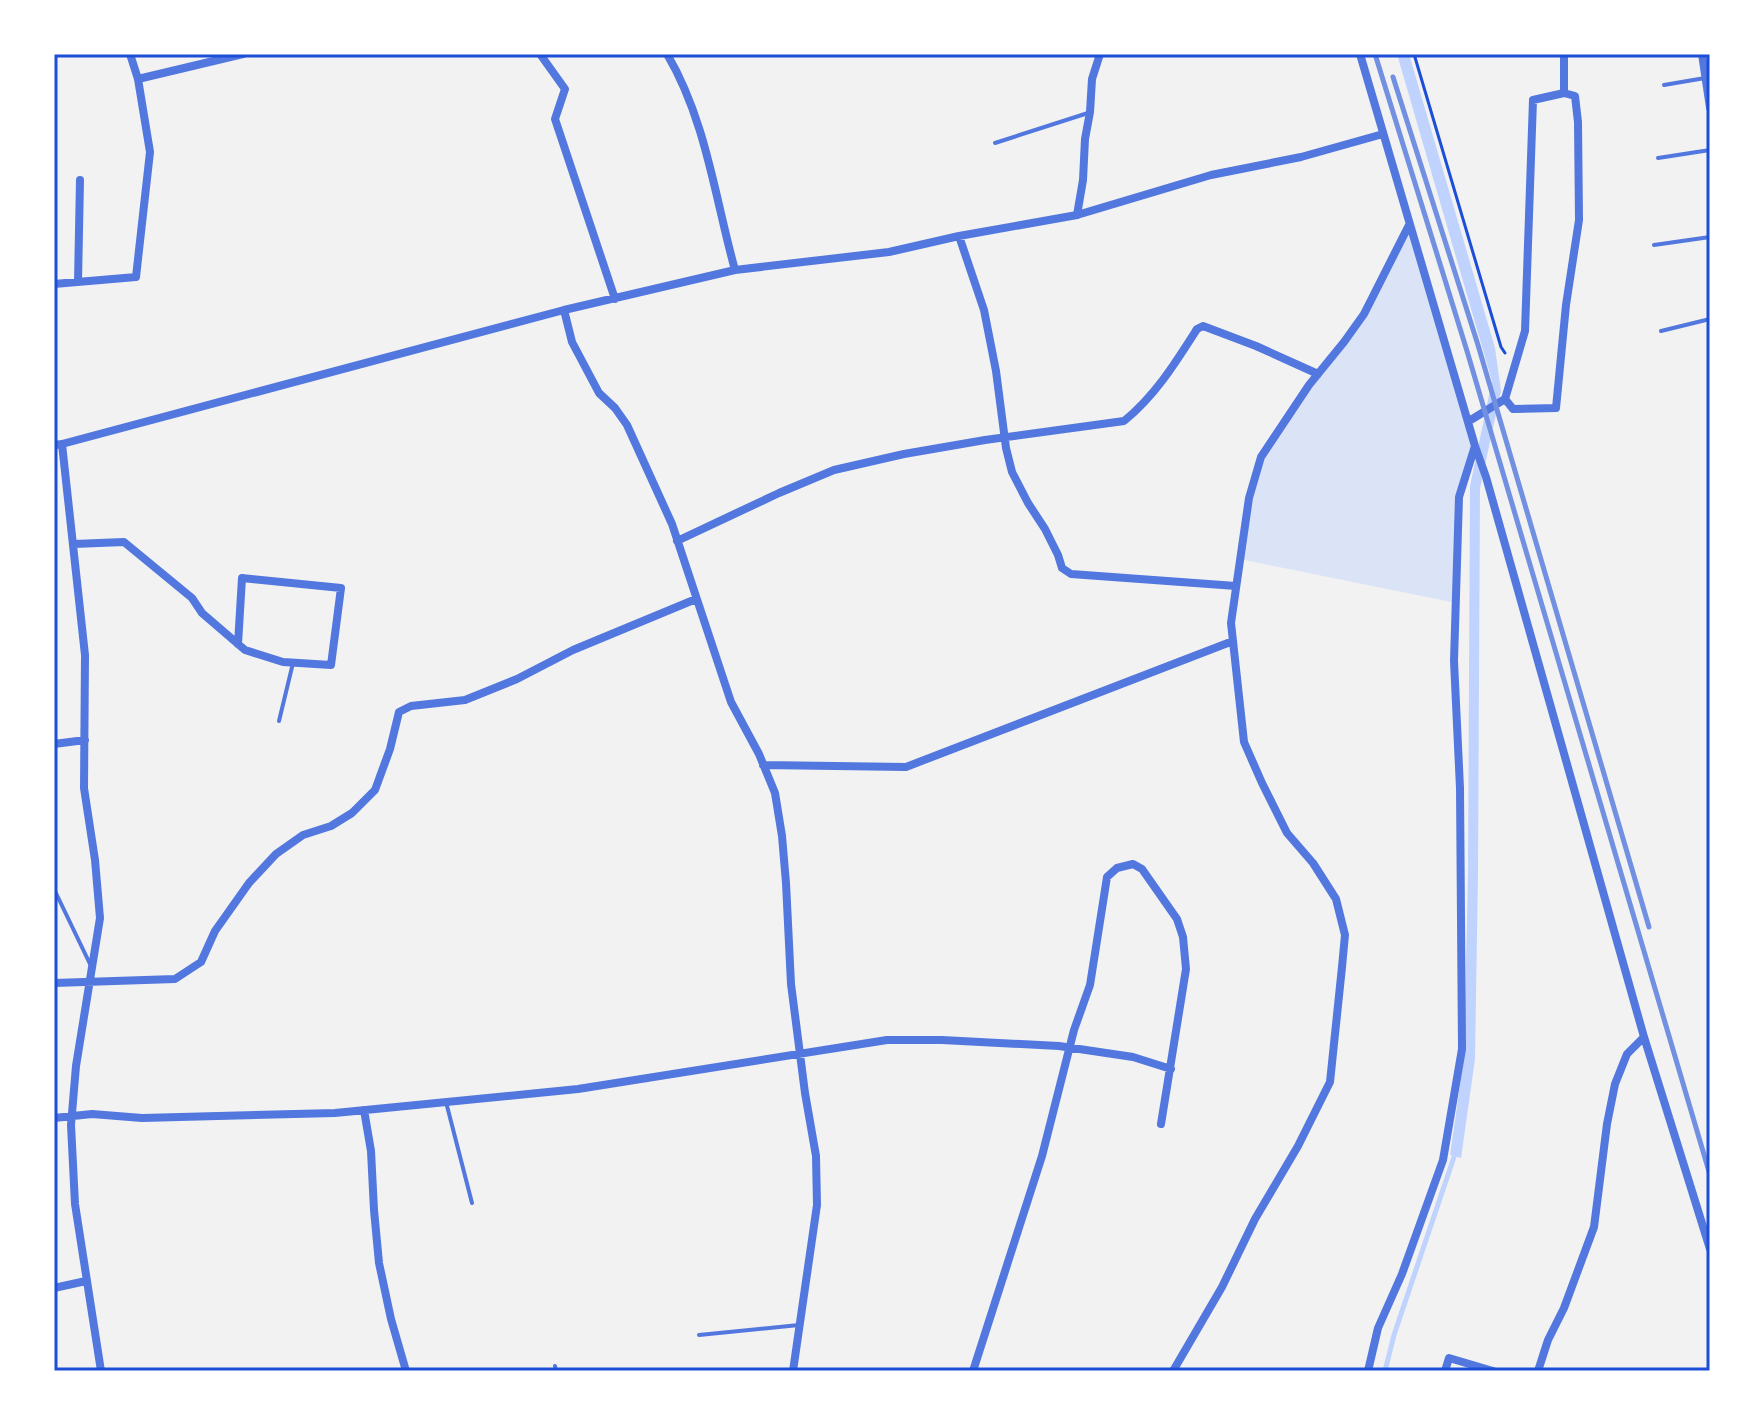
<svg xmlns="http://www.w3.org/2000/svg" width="1764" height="1425" font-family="Poppins,sans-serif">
<rect width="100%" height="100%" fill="#f2f2f2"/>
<!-- green -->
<path fill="#dbe4f7" d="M 1409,225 L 1475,446 L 1459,497 L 1456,603 L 1239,559 L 1261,457 L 1344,342 Z"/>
<!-- water -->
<path fill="#bfd3fe" d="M 1397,54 L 1409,54 L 1495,348 L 1501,391 L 1480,488 L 1478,873 L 1475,1059 L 1461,1158 L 1450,1155 L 1464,1058 L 1468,873 L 1470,486 L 1492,381 Z"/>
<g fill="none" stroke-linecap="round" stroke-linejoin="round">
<!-- stream -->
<path stroke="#bfd3fe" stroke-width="5" d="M 1385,1371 L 1394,1335 L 1456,1151"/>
<!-- path -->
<path stroke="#1d4ed8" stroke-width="3" d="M 1414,54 L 1501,347 L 1505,353"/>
<!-- service -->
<path stroke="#5277de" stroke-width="4" d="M 1664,85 L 1705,78
M 995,143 L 1088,113
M 1658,158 L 1710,150
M 1654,245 L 1710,237
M 1661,331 L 1710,319
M 279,721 L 293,663
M 54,889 L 90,964
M 446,1102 L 472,1203
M 699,1335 L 799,1325
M 555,1366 L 556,1371"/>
<!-- minor -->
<path stroke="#5277de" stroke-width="8" d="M 540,54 L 565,89 L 555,119 L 615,299
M 667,54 C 706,120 715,198 735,270
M 1360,54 L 1475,446 L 1486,477 L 1644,1037 L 1710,1249
M 1702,54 L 1710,108
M 138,79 L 243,54
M 1077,215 L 1083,180 L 1085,139 L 1090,112 L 1092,79 L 1100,54
M 959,236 L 984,310 L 996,371 L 1006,448 L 1012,472 L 1028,503 L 1045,529 L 1058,555 L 1062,568 L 1071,574 L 1236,586
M 78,282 L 80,180
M 54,284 L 136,277 L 150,152 L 138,79 L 130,54
M 564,310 L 572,342 L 599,393 L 615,408 L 627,425 L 672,524 L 731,702 L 759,754 L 775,793 L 782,836 L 786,883 L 791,984 L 805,1093 L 816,1156 L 817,1205 L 793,1371
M 1505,399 L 1513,409 L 1556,408 L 1566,305 L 1579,220 L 1578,122 L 1575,96 L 1564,93
M 1469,421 L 1505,399 L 1525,331 L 1533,100 L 1564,93 L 1564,54
M 62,444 L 85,655 L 84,788 L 95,860 L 100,918 L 76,1066 L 71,1125 L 75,1204 L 101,1371
M 54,445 L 62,444 L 564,310 L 735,270 L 889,252 L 959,236 L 1077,215 L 1211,175 L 1301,157 L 1383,134
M 677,541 L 779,493 L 834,470 L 904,454 L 985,440 L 1124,421 C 1155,396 1176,362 1197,329 L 1203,326 L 1256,346 L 1318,374
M 74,544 L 124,542 L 192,598 L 202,613 L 245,650 L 283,662 L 331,665 L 341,588 L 242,578 L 238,644
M 54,744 L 85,740
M 763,765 L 906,767 L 1233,641
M 54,983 L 175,979 L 201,962 L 215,931 L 249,883 L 276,854 L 303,835 L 331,826 L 352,813 L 375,790 L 390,749 L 399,712 L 411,706 L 465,700 L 517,679 L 573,650 L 696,599
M 364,1110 L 371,1151 L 374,1210 L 379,1263 L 391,1319 L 406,1371
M 54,1118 L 92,1114 L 142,1118 L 335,1113 L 578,1089 L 887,1040 L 942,1040 L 1059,1046 L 1133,1057 L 1171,1069
M 54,1288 L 86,1281
M 973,1371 L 1042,1156 L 1074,1030 L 1090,985 L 1107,877 L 1117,868 L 1133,864 L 1142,869 L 1177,919 L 1183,937 L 1186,969 L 1161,1124
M 1173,1371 L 1222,1287 L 1255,1219 L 1298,1146 L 1330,1082 L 1342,967 L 1345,935 L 1336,899 L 1313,863 L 1287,833 L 1262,783 L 1244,742 L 1231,623 L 1249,498 L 1261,457 L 1309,385 L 1344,342 L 1364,314 L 1409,225
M 1368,1371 L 1378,1328 L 1402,1274 L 1443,1160 L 1462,1049 L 1460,788 L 1454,661 L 1459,497 L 1475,446
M 1445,1371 L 1449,1358 L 1493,1371
M 1538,1371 L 1548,1340 L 1564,1308 L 1594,1227 L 1607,1124 L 1615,1084 L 1627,1054 L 1644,1037"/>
<!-- rail -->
<path stroke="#7290e2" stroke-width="5" d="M 1375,54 L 1467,351 L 1710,1175
M 1393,77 L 1478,345 L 1649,927"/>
</g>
<!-- border -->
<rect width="1764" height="1425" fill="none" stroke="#ffffff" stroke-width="112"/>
<rect x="56" y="56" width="1652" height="1313" fill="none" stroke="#1d4ed8" stroke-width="3"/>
</svg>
